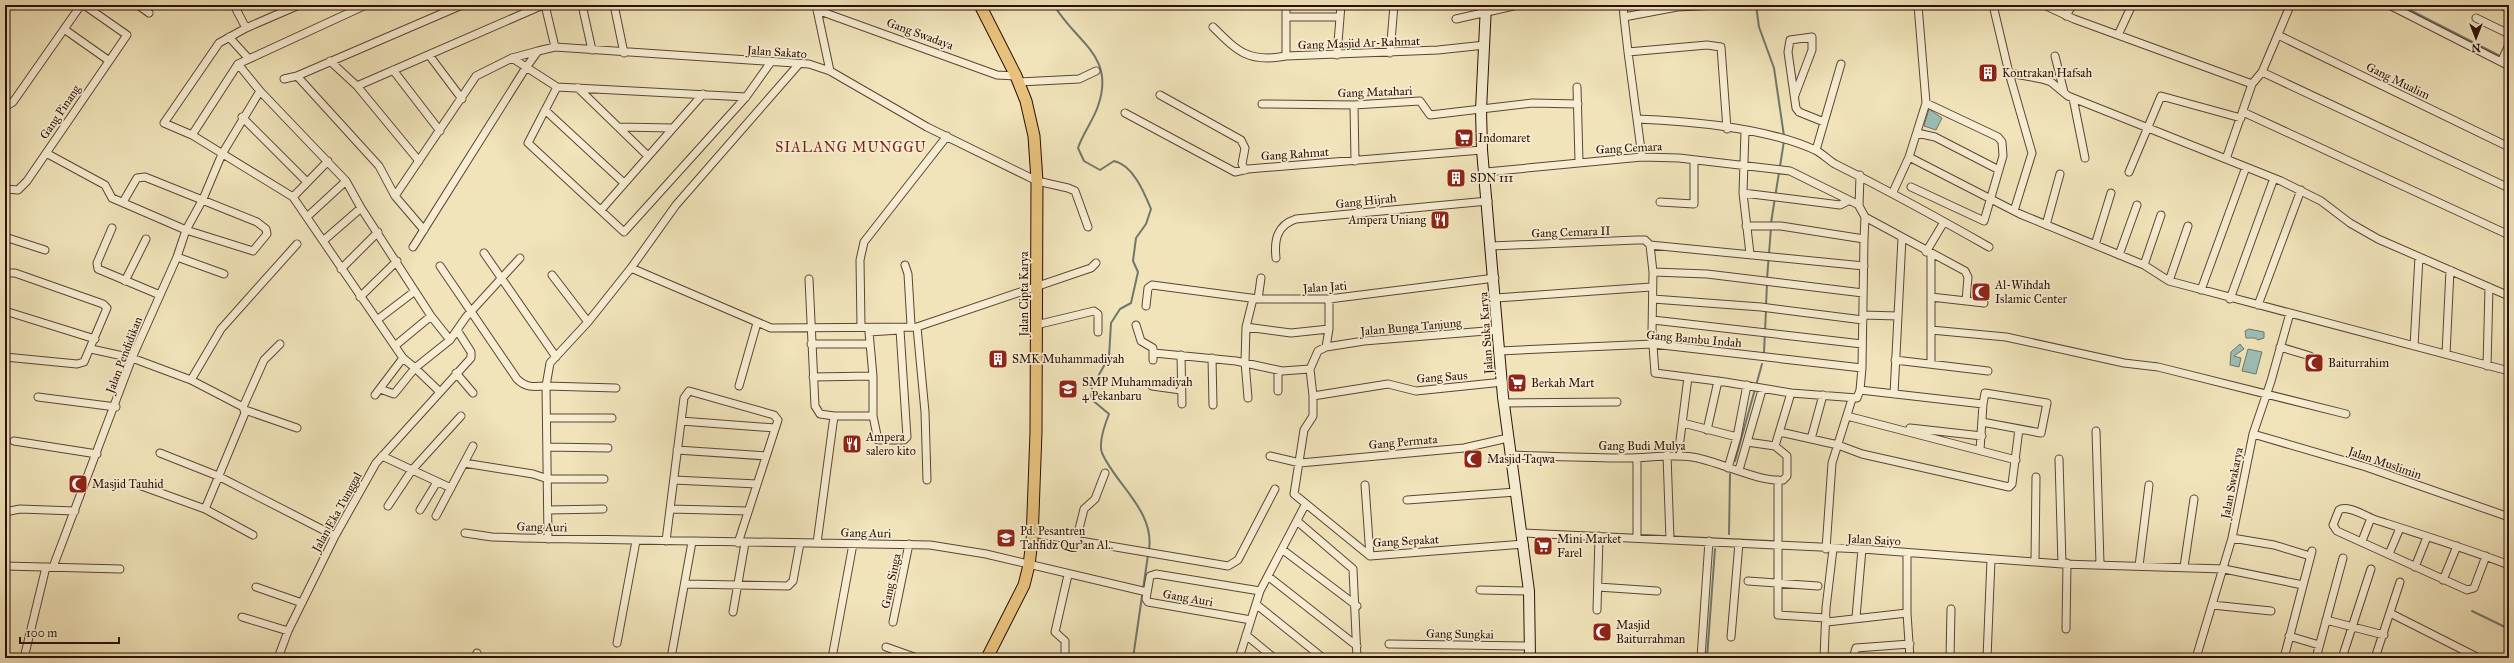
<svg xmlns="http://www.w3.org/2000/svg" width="2514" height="663" font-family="'IM FELL Great Primer',serif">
<rect width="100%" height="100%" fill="#f1e4ba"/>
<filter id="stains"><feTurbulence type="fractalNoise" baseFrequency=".005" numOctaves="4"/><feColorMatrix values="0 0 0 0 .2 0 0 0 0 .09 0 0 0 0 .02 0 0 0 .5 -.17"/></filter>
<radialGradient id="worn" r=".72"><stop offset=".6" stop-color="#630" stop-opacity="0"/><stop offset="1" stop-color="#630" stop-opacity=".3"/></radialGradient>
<!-- water -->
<path fill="#9cbeb6" stroke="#6f786f" d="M 1929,109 L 1942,118 L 1936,130 L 1924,126 Z
M 2249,329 L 2264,332 L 2264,338 L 2258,340 L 2255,338 L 2246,338 L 2245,331 Z
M 2240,344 L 2244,349 L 2234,356 L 2241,358 L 2239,367 L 2230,365 L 2231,352 Z
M 2248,349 L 2262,352 L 2256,374 L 2242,371 Z"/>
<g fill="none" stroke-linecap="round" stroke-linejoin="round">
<!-- stream -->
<path stroke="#6f786f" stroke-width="2" d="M 1054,5 C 1075,42 1116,55 1098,106 C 1093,121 1083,133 1078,148 L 1084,161 L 1100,170 L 1114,161 C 1133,165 1144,192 1151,209 L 1146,224 L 1136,238 L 1133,261 L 1138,272 L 1131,303 L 1120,309 L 1111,323 L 1109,357 L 1092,387 L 1091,399 L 1109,414 C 1105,424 1098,442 1102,453 C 1116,485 1155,511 1149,550
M 1756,5 L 1759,27 L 1774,68 L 1784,136
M 2400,5 L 2498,55
M 1771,223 L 1784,141
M 1767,279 L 1771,228
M 1766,305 L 1767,284
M 1764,352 L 1766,310
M 1735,461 L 1762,364
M 1729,534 L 1730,474
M 2472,611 L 2509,629
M 1133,658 L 1148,555
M 1707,658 L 1715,549"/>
<defs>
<path id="street" d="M 138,5 L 149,13
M 238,5 L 236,9 L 246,28
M 299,5 L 246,28 L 219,43 L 164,123 L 192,135 L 293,197 L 403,358 L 415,368 L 450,340 L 466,317 L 520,258
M 545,5 L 555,47 L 809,64 L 830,71 L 927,127 L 1037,181 L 1068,188 L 1075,191 L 1088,227
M 582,5 L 592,50
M 614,5 L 624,53
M 816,5 L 830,71
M 1286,5 L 1286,56 L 1438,50 L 1485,45
M 1623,5 L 1624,17 L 1677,7 L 1719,5
M 1993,5 L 2009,73 L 2032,153 L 2014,211
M 2044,5 L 2074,19 L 2252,84
M 2389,5 L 2509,66
M 2501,5 L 2509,9
M 817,10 L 997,75 L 1016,76
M 2066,16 L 2072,5
M 1286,17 L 1340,17
M 1624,17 L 1628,52 L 1707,45 L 1721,47 L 1727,129
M 2476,18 L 2509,34
M 1456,19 L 1518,5
M 1213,27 C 1238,52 1249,63 1286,56
M 64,29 L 108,60
M 2118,35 L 2132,5
M 2278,35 L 2509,147
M 229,37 L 249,59
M 1628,52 L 1642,157
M 1390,53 L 1394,5
M 429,55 L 462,99
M 1337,55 L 1341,5
M 2055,56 L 2064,92
M 512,58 L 557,87 L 746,97
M 330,61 L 357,86 L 419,161
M 2501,62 L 2509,45
M 238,64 L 260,91 L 346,181
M 393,70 L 440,131
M 2262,72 L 2290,6
M 2009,73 L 2042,79 L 2051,82 L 2068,96 L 2281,181 L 2321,201 L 2350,223 L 2378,239 L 2509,296
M 297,76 L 379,166 L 395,196 L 424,230
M 284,79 L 297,76 L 462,5
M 1019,82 L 1079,79 L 1096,71
M 357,86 L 543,5
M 557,87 L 528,143 L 624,232 L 746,97 L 771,62
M 1577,87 L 1579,162
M 578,88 L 648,156
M 1160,95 L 1241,140 L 1245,148 L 1242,164 L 1245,170
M 1795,95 L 1812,50 L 1812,37 L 1790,40 L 1788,52 L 1796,108 L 1799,112 L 1824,122
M 2073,98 L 2085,158
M 1262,104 L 1354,105 L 1420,101 L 1430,115 L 1532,103 L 1578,104
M 1354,105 L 1355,161
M 5,107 L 13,102 L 81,5
M 545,110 L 624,183
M 2243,112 L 2509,235
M 1125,113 L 1235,172 L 1248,169 L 1482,150
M 242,117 L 307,182
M 1637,119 C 1689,121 1767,128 1815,150 C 1822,153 1828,160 1835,164 C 1887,190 1938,218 1989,247
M 618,127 L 673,128
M 1745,131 L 1743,193 L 1750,254
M 1917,133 L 1935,137 L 1999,170
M 192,135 L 238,64 L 366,5
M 1816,150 L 1841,64
M 46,153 L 105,185 L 112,198 L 186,230 L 253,251 L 267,234 L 266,229 L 257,222 L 145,177 L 137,178 L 123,202
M 1909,157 L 2020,214 L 2144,265 L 2169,281 L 2509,371
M 2226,159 L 2252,84 L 2262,72 L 2509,188
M 1486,172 L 1642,157 L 1679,158 L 1790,171 L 1859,205
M 2129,172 L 2161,96 L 2241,118
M 1860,175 L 1859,206 L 1865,217 L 1965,271 L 1968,277 L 1966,301
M 1911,187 L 1984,221 L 2003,156 L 2002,142 L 1998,137 L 1926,103
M 5,189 L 18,190 L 27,181 L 127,35 L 84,5
M 1893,192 L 1909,157 L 1926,103 L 1918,5
M 1743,193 L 1840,205 L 1848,201
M 395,196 L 476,76 L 512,58 L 538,51
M 293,197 L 328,161
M 1660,202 L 1694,204 L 1694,160
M 601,210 L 703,94
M 308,216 L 346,181 L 361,208 L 431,316 L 450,340
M 2046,225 L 2060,174
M 1746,226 L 1781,226 L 1864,239 L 1862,368 L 1860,390 L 1857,398 L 1791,393 L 1725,382 L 1655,373 L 1652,332 L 1653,272 L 1650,245 L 1864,266
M 112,228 L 97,263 L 98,269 L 160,295
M 5,237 L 45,250
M 1864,239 L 1865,217
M 323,241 L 361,208
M 2095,245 L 2111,193
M 1491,246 L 1637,240 L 1645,240 L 1650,245
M 413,247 L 525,69 L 538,51 L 555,47
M 1926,252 L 1944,222
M 484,253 L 556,357
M 1931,254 L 1931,364
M 2119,255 L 2137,205
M 177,257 L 224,274
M 1276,258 C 1274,240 1277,225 1296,219 L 1488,201
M 905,265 L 908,274 L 911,325
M 2144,265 L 2161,215
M 440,266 L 517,379 C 526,388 534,387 546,386 L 550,363 L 588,322 L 631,268 L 771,328 L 917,327 L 1091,268 L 1096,263
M 631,268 L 676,205 L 799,64
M 341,269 L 378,232
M 1653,272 L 1707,274 L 1863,293
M 5,273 L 15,273 L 103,304 L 107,308 L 84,362 L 77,364 L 5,357
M 552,275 L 588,322
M 809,279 L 815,406 L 820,414 L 834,416 L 817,543
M 125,281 L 146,239
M 2169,281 L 2188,226
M 2201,290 L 2246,167
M 360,297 L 397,261
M 1931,297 L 1984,303
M 1496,298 L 1651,287
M 1253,299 L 1246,327 L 1291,333 L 1329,329
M 1258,299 L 1261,278
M 1653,299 L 1761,307 L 1863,320
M 2230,299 L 2274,178
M 2258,305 L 2301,190
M 1146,306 L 1148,288 L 1152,285 L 1258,299 L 1329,299 L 1495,278
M 5,311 L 95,339
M 1863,315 L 1898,316
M 377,320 L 415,291
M 1653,320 L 1862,344
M 1036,325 L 1094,311 L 1098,314 L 1098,332
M 1136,325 L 1141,341 L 1153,348 L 1153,360
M 861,326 L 860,260 L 864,242 L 947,136
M 917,327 L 925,412 L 927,480
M 1246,327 L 1245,362 L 1248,398
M 900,330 L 907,437 L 904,440 L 878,440 L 873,416 L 873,376 L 869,332 Z
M 1498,330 L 1364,341 L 1326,347 L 1318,351 L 1310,369 L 1313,396 L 1313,416 L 1304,430 L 1294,494 L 1370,556 L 1524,544
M 1931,330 L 2006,337 L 2124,363 L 2158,367 L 2346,414
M 811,344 L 870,344
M 396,345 L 431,316
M 2414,346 L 2419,257
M 1326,347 L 1329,329 L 1329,299
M 2280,347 L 2310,356
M 91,349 L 132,358 L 191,380 L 243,407 L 245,413 L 205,509
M 1499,351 L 1653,344 L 1862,368
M 1154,353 L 1236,361 L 1282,371 L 1310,369
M 2446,354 L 2450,270
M 1181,355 L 1182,404
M 1212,358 L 1213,405
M 1895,360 L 1988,371
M 2487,366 L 2489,287
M 456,373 L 473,393
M 813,377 L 873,376
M 191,380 L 221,329 L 297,244
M 739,386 L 757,323
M 1152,386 L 1181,390
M 380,389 L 394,394 L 415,368 L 440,392
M 1860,390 L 1983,404
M 1278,391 L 1278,370
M 1894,394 L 1902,238
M 375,395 L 403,358
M 1313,396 L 1388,384 L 1416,391 L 1503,382
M 38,397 L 116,407
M 1504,403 L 1617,402
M 243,407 L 264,360 L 280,344
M 245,410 L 297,428
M 834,416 L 873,416
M 1847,416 L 2016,460
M 547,418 L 612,418
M 681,421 L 775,428
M 1683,423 L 1737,437
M 1910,428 L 1982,436
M 1707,430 L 1718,381
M 2096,431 L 2100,564
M 1780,432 L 1838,445 L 1862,454 L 2009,487 L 2012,484 L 2019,429
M 2253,434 L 2366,467 L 2509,517
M 1811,439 L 1823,395
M 14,441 L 97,454
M 1747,442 L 1775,446 L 1791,393
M 547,447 L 608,448
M 677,450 L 766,456
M 1980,450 L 1983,404 L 1985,393 L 2047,403 L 2041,433 L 1982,422
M 160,453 L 218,476 L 335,536
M 1511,455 C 1549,456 1587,458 1626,458 C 1648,458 1670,454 1692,457 C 1719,461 1757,482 1783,480 L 1787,476 L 1787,456 L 1775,446
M 1667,455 L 1670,539
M 382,456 L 451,488
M 1270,456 L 1300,463 L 1464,448 L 1508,438
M 1678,456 L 1688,377
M 2059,459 L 2062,564
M 464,463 L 533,474 L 548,479 L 604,479
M 1728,468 L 1737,437 L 1747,385
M 1739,470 L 1762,390
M 674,480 L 757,484
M 1778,480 L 1778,615 L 1826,618
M 136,484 L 205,509 L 253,535
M 1365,485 L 1370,556
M 1407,500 L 1516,492
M 388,506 L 412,470 L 461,416
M 671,509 L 748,511
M 420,510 L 437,482
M 548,510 L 603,509
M 5,512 L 20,509 L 75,511
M 436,516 L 473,446
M 1297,521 L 1353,569 L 1357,658
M 465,533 L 492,537 L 521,538 L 930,545 L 986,554 L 1147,592
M 1033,533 L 1228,566 L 1238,560 L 1275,489
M 1523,533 L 1862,549 L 2062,564 L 2224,569 L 2303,585
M 1637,538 L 1637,458
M 2232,538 L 2274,545 L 2310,556
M 548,539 L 546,386 L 616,388
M 666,541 L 684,398 L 689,391 L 774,415 L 778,420 L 738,543
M 1076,541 L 1084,509 L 1095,499 L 1105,473
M 2362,541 L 2371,518
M 1826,549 L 1832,463 L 1852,399
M 1283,550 L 1357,606
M 2389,554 L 2400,528
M 2486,556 L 2474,588 L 2467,590 L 2337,531 L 2333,525 L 2339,510 C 2347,504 2367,517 2376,520 C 2420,534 2465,548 2509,565
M 2035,562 L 2036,477
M 5,566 L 120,569
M 2139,566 L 2149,485
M 53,567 L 132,358 L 177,257 L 186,230 L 203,199 L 222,154 L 260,91
M 2184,567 L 2194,499
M 2415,567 L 2427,537
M 1269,577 L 1357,646
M 2443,580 L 2457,546
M 1748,581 L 1818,586
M 685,584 L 788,586 L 793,581 L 800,543
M 256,587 L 302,603
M 1598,587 L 1657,591
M 1480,590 L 1529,591
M 1257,605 L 1323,658
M 2212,605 L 2271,611
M 1597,610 L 1599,536
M 733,612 L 745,543
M 1907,613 L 1907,553
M 2390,613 L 2479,658
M 242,617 L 288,631
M 1856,617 L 1862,549
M 1251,620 L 1148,602 L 1146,599 L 1150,576 L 1156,574 L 1260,591
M 2326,620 L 2384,635
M 893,622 L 909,544
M 1827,622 L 1907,613 L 1910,658
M 2066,629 L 2067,563
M 1246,635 L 1274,658
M 2289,636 L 2319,645
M 1731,637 L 1739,543
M 617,643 L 636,541
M 1389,644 L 1530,646
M 886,647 L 917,658
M 24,658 L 46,567
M 278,658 L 288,631 L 335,536 L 376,463 L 471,358 L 471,352 L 457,330
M 386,658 L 396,658
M 475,658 L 477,653
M 671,658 L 692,542
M 832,658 L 853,544
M 1065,658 L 1065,641 L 1055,632 L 1068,575
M 1239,658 L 1260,591 L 1305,505
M 1701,658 L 1709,541
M 1824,658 L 1826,608 L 1833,549
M 1853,658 L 1856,648 L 1910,644
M 1950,658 L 1951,609
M 1987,658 L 1991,560
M 2196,658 L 2232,538 L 2253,434 L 2271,381 L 2290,313
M 2284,658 L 2312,551
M 2316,658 L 2343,558
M 2342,658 L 2371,569
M 2375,658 L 2400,582"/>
<path id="secondary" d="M 1486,5 L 1481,110 L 1482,150 L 1503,397 L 1529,591 L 1530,658"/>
<path id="primary" d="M 980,5 L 1016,76 L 1026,101 L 1034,136 L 1037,181 L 1036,432 L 1032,541 L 1029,565 L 1024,585 L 987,658"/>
</defs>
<!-- street casing -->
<use href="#street" stroke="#5d4432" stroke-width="9"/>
<!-- secondary casing -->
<use href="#secondary" stroke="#2c0f05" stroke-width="12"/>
<!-- primary casing -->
<use href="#primary" stroke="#2c0f05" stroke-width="13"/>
<!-- street -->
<use href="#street" stroke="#f6edd2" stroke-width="7"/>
<!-- secondary -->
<use href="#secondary" stroke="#f6edd2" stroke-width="10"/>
<!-- primary -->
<use href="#primary" stroke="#e8c27d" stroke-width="11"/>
</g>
<!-- icons -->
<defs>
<symbol id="building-square" viewBox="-11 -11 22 22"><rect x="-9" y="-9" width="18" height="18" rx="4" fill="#8f2418" stroke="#f6edd2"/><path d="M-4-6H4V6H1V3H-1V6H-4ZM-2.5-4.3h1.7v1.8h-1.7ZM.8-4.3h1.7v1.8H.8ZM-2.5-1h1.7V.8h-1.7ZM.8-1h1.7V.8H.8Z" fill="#fff"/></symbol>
<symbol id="supermarket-square" viewBox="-11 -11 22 22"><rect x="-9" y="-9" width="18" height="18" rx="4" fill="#8f2418" stroke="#f6edd2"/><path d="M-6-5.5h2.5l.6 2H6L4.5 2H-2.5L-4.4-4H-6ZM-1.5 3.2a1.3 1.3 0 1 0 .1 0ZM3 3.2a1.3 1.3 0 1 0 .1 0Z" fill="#fff"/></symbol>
<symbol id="restaurant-square" viewBox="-11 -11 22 22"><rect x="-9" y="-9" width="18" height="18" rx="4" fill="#8f2418" stroke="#f6edd2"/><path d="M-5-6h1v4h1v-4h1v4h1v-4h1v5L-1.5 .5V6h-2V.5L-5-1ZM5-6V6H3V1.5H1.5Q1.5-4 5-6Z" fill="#fff"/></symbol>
<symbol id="mosque-square" viewBox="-11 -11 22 22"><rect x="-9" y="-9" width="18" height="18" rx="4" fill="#8f2418" stroke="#f6edd2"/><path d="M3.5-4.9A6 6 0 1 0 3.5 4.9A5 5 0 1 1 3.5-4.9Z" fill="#fff"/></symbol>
<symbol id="school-square" viewBox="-11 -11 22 22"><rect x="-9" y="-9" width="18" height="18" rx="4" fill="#8f2418" stroke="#f6edd2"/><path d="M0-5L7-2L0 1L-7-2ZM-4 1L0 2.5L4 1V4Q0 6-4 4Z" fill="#fff"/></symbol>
<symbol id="university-square" viewBox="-11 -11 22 22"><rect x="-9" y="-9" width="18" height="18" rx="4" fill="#8f2418" stroke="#f6edd2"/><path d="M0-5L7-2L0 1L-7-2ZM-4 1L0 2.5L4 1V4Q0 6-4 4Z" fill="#fff"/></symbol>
</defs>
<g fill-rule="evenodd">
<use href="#building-square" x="1977" y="62" width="22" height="22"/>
<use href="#supermarket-square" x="1453" y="127" width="22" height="22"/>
<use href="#building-square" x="1445" y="167" width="22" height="22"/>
<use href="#restaurant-square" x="1429" y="209" width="22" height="22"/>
<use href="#mosque-square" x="1970" y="281" width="22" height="22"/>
<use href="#building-square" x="987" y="348" width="22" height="22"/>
<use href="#mosque-square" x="2303" y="352" width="22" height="22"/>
<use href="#supermarket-square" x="1506" y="372" width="22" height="22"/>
<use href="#school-square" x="1057" y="378" width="22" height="22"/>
<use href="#restaurant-square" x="841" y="433" width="22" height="22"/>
<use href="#mosque-square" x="1462" y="448" width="22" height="22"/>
<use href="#mosque-square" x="67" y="473" width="22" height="22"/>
<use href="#university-square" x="995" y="527" width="22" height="22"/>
<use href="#supermarket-square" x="1532" y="535" width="22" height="22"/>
<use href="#mosque-square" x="1591" y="621" width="22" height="22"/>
</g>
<g text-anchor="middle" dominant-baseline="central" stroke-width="3.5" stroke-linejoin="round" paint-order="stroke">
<!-- street labels -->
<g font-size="12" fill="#2c0f05" stroke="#f6edd2">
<text transform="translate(920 34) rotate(20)">Gang Swadaya</text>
<text transform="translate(1359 43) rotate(-2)">Gang Masjid Ar-Rahmat</text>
<text transform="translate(777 52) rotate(4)">Jalan Sakato</text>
<text transform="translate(2398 81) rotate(26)">Gang Mualim</text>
<text transform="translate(1375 92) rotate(-2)">Gang Matahari</text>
<text transform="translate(60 112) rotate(-56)">Gang Pinang</text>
<text transform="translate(1629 148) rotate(-3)">Gang Cemara</text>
<text transform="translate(1295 154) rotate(-4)">Gang Rahmat</text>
<text transform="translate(1366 201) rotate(-6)">Gang Hijrah</text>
<text transform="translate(1571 232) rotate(-2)">Gang Cemara II</text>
<text transform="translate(1325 287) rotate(-4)">Jalan Jati</text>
<text transform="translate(1024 294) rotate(-90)">Jalan Cipta Karya</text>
<text transform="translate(1411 327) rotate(-5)">Jalan Bunga Tanjung</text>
<text transform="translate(1486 333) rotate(-94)">Jalan Suka Karya</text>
<text transform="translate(1694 339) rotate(5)">Gang Bambu Indah</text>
<text transform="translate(124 355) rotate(-69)">Jalan Pendidikan</text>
<text transform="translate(1442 377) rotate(-4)">Gang Saus</text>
<text transform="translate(1403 442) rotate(-5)">Gang Permata</text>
<text x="1642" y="446">Gang Budi Mulya</text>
<text transform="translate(2385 463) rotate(19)">Jalan Muslimin</text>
<text transform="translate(2232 483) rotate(-79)">Jalan Swakarya</text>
<text transform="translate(337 512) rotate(-61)">Jalan Eka Tunggal</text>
<text transform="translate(542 527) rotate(1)">Gang Auri</text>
<text transform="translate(866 533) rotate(1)">Gang Auri</text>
<text transform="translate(1874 540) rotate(3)">Jalan Saiyo</text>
<text transform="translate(1406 541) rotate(-3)">Gang Sepakat</text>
<text transform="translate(891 581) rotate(-78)">Gang Singa</text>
<text transform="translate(1188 598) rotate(10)">Gang Auri</text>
<text transform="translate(1460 634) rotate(1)">Gang Sungkai</text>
</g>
<!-- poi labels -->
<g font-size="12" fill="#2c0f05" stroke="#f6edd2" text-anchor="start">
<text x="2002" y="73">Kontrakan Hafsah</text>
<text x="1478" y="138">Indomaret</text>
<text x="1470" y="178">SDN 111</text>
<text x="1426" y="220" text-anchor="end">Ampera Uniang</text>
<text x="1995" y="285">Al-Wihdah<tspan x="1995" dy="14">Islamic Center</tspan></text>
<text x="1012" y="359">SMK Muhammadiyah</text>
<text x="2328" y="363">Baiturrahim</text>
<text x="1082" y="382">SMP Muhammadiyah<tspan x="1082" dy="14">4 Pekanbaru</tspan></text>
<text x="1531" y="383">Berkah Mart</text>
<text x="866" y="437">Ampera<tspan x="866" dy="14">salero kito</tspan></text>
<text x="1487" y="459">Masjid Taqwa</text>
<text x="92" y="484">Masjid Tauhid</text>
<text x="1020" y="531">Pd. Pesantren<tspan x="1020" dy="14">Tahfidz Qur'an Al..</tspan></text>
<text x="1557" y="539">Mini Market<tspan x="1557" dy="14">Farel</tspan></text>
<text x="1616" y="625">Masjid<tspan x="1616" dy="14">Baiturrahman</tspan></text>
</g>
<!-- quarter labels -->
<g font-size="14" letter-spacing="1" fill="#7a1f14" stroke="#f6edd2">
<text x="851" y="147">SIALANG MUNGGU</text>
</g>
</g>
<!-- margin -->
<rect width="2514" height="663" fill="none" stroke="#f1e4ba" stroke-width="20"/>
<rect x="6" y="6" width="2502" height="651" fill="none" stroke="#2c0f05" stroke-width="2"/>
<rect x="10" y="10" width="2494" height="643" fill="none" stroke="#2c0f05"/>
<!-- north arrow -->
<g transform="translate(2476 38) rotate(180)" stroke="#f6edd2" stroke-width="3" paint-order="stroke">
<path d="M0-3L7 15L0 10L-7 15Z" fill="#2c0f05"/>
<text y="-6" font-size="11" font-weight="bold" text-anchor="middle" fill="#2c0f05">N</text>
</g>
<!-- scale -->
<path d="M20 637v6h99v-6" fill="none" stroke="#2c0f05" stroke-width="2"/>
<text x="26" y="637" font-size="12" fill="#2c0f05" stroke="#f6edd2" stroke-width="3" paint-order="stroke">100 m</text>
<rect width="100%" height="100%" filter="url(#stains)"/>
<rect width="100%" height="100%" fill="url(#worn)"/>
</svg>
